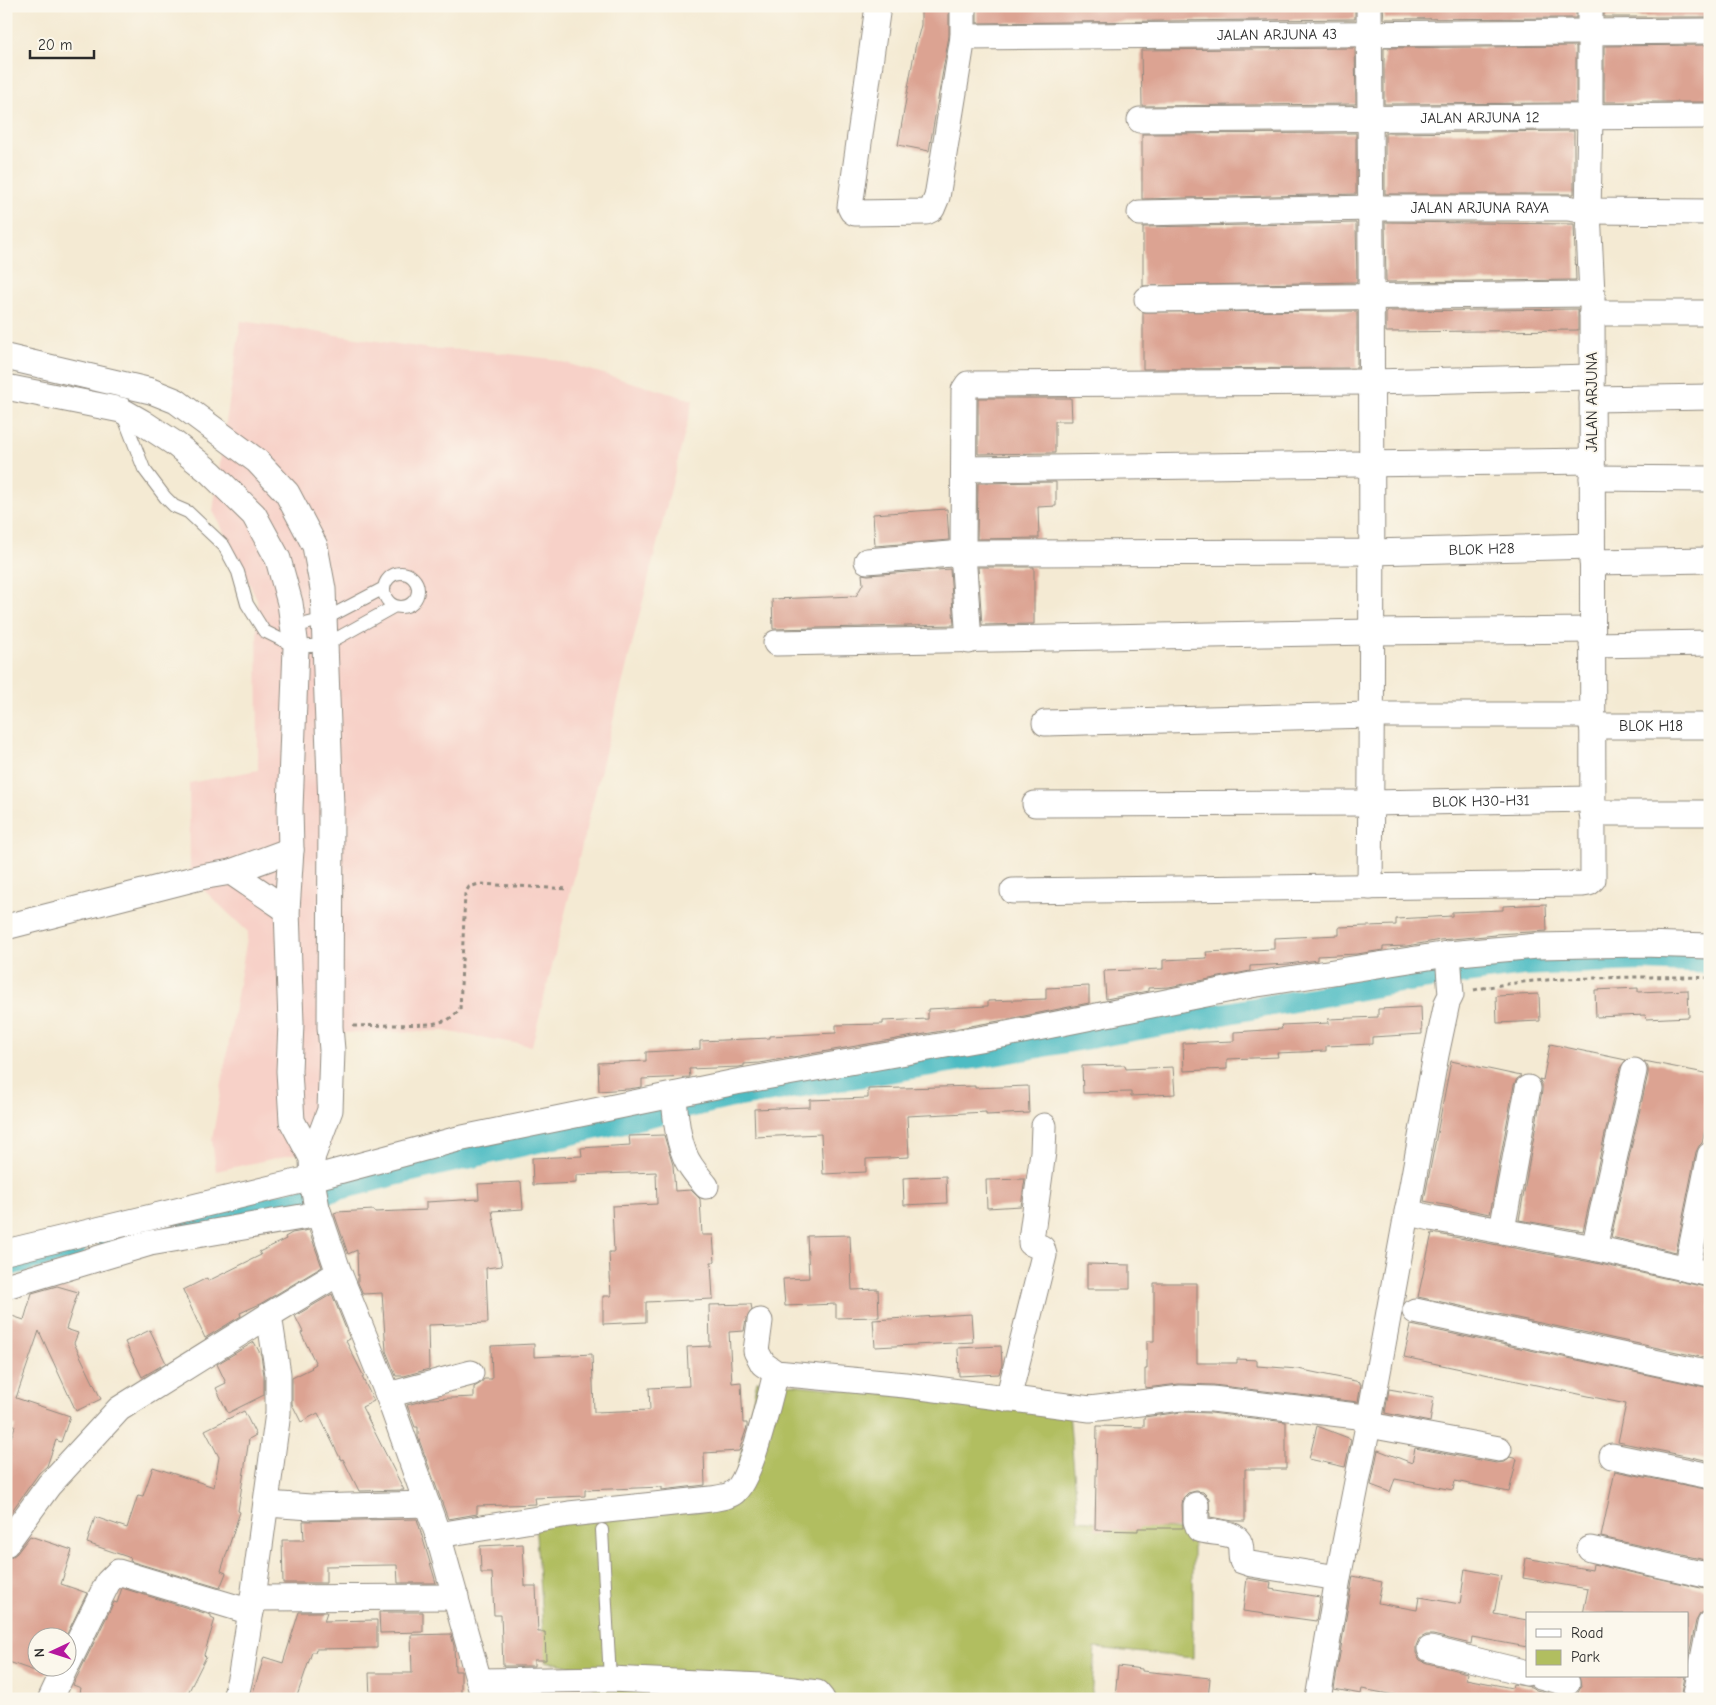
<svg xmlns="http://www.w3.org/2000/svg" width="1716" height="1705" font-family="'Comic Neue',sans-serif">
<rect width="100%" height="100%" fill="#fbf7ec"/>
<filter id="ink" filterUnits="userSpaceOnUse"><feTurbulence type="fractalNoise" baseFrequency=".02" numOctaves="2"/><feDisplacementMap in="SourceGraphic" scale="10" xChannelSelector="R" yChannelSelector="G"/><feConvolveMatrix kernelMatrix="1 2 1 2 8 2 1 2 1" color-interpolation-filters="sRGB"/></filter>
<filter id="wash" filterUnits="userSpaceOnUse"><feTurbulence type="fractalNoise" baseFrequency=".0096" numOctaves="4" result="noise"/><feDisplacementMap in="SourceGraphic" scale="20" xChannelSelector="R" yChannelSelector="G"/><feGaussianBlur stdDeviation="1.12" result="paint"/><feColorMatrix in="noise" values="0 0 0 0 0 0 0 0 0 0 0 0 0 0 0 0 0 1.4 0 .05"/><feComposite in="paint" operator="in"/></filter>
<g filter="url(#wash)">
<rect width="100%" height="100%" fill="#f4ead3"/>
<!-- built -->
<path fill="#f7d1c8" d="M 241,321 L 431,349 L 475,350 L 552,359 L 693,400 L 532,1046 L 444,1031 L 340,1033 L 331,1146 L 216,1171 L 212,1140 L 248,932 L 190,877 L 189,783 L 258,770 L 257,599 L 213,511 Z"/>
<!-- green -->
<path fill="#b1be60" stroke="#6e7446" d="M 757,1381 L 1069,1412 L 1078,1520 L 1193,1531 L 1193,1658 L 1095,1648 L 1091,1699 L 593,1699 L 594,1671 L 545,1661 L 535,1522 L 729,1509 Z"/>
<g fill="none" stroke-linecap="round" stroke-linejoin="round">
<!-- canal -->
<path stroke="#4dbcc3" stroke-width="22" d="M 108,1239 L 258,1210 L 390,1176 L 728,1098 L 999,1054 L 1400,982 L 1522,965 L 1642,960 L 1710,963
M 6,1266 L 75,1248"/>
</g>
<g id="blocks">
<!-- building -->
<path fill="#dca392" d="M 921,6 L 949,6 L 949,36 L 929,151 L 898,145 L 915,48 L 921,25 Z
M 977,6 L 1355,6 L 1355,19 L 977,23 Z
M 1383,6 L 1576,6 L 1576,18 L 1384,19 Z
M 1604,6 L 1710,6 L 1710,17 L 1604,17 Z
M 1710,45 L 1710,102 L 1604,102 L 1604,46 Z
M 1576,46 L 1576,103 L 1384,104 L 1384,48 Z
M 1355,48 L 1356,104 L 1142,106 L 1141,50 Z
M 1574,131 L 1574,194 L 1385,194 L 1385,133 Z
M 1356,133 L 1356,194 L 1142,199 L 1142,134 Z
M 1385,222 L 1574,224 L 1576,280 L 1386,282 Z
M 1356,223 L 1357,282 L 1143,286 L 1143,227 Z
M 1578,309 L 1578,330 L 1386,332 L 1386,311 Z
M 1357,311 L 1357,368 L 1143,369 L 1143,312 Z
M 978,398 L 1071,398 L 1072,421 L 1055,421 L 1055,453 L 978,454 Z
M 1056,482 L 1056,506 L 1038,507 L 1039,538 L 977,539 L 978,483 Z
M 947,509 L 949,540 L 875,546 L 873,514 Z
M 978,567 L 1034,567 L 1034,624 L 982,625 Z
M 950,569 L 954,625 L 773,629 L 772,599 L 856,596 L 863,584 L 862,574 L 868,575 Z
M 1546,904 L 1547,931 L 1496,934 L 1496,935 L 1440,940 L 1407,946 L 1383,947 L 1383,950 L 1357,954 L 1317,956 L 1317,960 L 1289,964 L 1250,966 L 1250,971 L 1169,987 L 1148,988 L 1148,991 L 1106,999 L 1104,971 L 1163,969 L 1163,960 L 1207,958 L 1206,952 L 1274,949 L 1274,938 L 1339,935 L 1339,927 L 1396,925 L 1396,919 L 1452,916 L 1452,912 L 1503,910 L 1503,906 Z
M 1089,986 L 1089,1003 L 999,1021 L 759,1063 L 744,1064 L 744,1066 L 739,1067 L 689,1069 L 690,1077 L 642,1079 L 642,1087 L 628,1089 L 599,1091 L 598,1063 L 646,1061 L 646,1052 L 700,1049 L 700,1041 L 770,1038 L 770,1036 L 836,1033 L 836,1025 L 883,1024 L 883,1021 L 928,1019 L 928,1009 L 988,1006 L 988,1001 L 1046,999 L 1046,988 Z
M 1638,988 L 1638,992 L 1688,990 L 1689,1017 L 1646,1019 L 1645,1015 L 1596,1017 L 1595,990 Z
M 1539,994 L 1540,1021 L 1497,1023 L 1496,996 Z
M 1421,1007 L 1422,1034 L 1372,1037 L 1372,1044 L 1326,1046 L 1326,1051 L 1277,1053 L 1278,1057 L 1227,1059 L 1227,1069 L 1184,1071 L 1183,1043 L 1234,1041 L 1234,1032 L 1282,1029 L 1281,1025 L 1329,1023 L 1328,1019 L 1378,1017 L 1378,1009 Z
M 1550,1044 L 1626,1060 L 1620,1068 L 1583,1231 L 1519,1220 L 1542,1091 L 1542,1084 L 1539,1079 L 1543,1080 Z
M 1451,1061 L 1521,1076 L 1517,1079 L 1514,1085 L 1490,1214 L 1424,1201 Z
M 1644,1061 L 1710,1074 L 1710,1107 L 1702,1143 L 1699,1146 L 1696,1152 L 1676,1252 L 1611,1237 L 1648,1074 L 1648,1067 Z
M 1125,1065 L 1126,1069 L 1173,1067 L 1175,1094 L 1131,1096 L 1131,1092 L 1083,1093 L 1082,1066 Z
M 975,1086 L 975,1088 L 1028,1086 L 1029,1113 L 986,1115 L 986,1112 L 907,1116 L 909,1157 L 866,1159 L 866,1172 L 823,1174 L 821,1134 L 755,1137 L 754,1109 L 810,1107 L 810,1100 L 868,1098 L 868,1089 Z
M 664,1135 L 673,1165 L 675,1191 L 691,1190 L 700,1199 L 702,1235 L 713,1235 L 715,1262 L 711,1262 L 713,1299 L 646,1302 L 646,1322 L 603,1324 L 603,1296 L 611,1296 L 609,1252 L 614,1252 L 612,1206 L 657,1204 L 656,1172 L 576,1175 L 576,1183 L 533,1185 L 532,1158 L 582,1156 L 581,1148 L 630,1145 L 629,1136 Z
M 946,1176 L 947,1203 L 904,1205 L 903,1178 Z
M 1025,1179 L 1021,1206 L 987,1208 L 986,1180 Z
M 521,1182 L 523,1209 L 492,1211 L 502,1266 L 486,1268 L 488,1323 L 428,1325 L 429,1369 L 404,1376 L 396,1376 L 386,1351 L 382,1293 L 363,1294 L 358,1283 L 357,1250 L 348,1254 L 334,1213 L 337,1212 L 374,1210 L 375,1212 L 426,1210 L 426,1202 L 479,1199 L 478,1184 Z
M 1710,1229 L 1710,1259 L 1704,1258 Z
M 309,1230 L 322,1267 L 260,1304 L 240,1313 L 241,1316 L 205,1338 L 183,1290 L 207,1278 L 208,1281 L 261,1255 L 259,1252 L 286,1239 L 285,1237 L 292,1233 Z
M 1432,1233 L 1591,1262 L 1710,1288 L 1710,1359 L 1418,1297 Z
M 850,1235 L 852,1290 L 878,1289 L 879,1317 L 836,1318 L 836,1304 L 785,1306 L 783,1279 L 809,1278 L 807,1236 Z
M 1087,1264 L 1130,1265 L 1130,1289 L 1087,1289 Z
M 1154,1283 L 1197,1283 L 1197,1363 L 1237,1363 L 1237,1359 L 1257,1360 L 1257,1366 L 1298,1369 L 1360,1382 L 1360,1384 L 1361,1384 L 1358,1402 L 1213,1385 L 1179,1384 L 1145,1388 L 1145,1369 L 1147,1369 L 1147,1341 L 1154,1341 Z
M 57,1286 L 78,1292 L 66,1329 L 78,1333 L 74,1343 L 101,1399 L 76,1411 L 39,1331 L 16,1398 L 70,1416 L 61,1442 L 56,1440 L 47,1466 L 39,1473 L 6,1519 L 6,1452 L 15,1426 L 6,1423 L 6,1314 L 24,1320 L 32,1293 Z
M 332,1294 L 350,1339 L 346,1341 L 364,1377 L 362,1377 L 374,1401 L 362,1407 L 404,1490 L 359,1491 L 343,1459 L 341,1460 L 318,1413 L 301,1422 L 292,1404 L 292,1378 L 312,1368 L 311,1367 L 316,1364 L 301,1333 L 303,1332 L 295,1316 Z
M 751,1304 L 752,1310 L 746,1319 L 744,1331 L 729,1332 L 732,1383 L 741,1382 L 743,1423 L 747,1423 L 747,1427 L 739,1451 L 704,1453 L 705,1485 L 662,1490 L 662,1487 L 585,1490 L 585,1496 L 535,1498 L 536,1504 L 477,1506 L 477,1514 L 448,1519 L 418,1437 L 418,1427 L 415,1427 L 407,1405 L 430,1399 L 474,1397 L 474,1387 L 481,1383 L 484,1379 L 492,1379 L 491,1346 L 534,1344 L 534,1357 L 592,1354 L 594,1412 L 650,1410 L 649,1388 L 689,1386 L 687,1347 L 710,1346 L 709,1305 Z
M 971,1314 L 973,1342 L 875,1347 L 873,1320 Z
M 1411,1325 L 1710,1388 L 1710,1461 L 1618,1442 L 1626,1404 L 1404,1357 Z
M 150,1330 L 166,1363 L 142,1377 L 125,1342 Z
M 254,1342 L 261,1355 L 264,1375 L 264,1395 L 228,1413 L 216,1388 L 226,1383 L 217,1364 Z
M 1001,1346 L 1002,1365 L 999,1374 L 959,1376 L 958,1348 Z
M 1389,1389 L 1434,1397 L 1430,1422 L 1385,1413 Z
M 244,1411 L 256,1435 L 249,1439 L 238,1511 L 240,1512 L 221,1571 L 226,1573 L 220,1588 L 130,1561 L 131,1558 L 87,1543 L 95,1517 L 127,1528 L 138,1495 L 143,1496 L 153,1467 L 214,1487 L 219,1457 L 205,1430 Z
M 1182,1412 L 1211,1413 L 1286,1422 L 1286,1469 L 1245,1469 L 1245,1521 L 1233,1521 L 1210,1517 L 1209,1498 L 1203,1492 L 1196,1491 L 1188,1493 L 1183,1498 L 1182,1505 L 1183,1528 L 1138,1528 L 1138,1531 L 1095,1530 L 1097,1426 L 1144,1427 L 1144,1417 Z
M 1317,1426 L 1351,1439 L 1345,1467 L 1309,1459 Z
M 1415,1448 L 1496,1463 L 1504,1462 L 1510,1457 L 1517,1459 L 1509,1492 L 1455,1481 L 1453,1490 L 1395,1479 L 1390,1492 L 1371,1485 L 1378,1450 L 1412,1463 Z
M 1615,1471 L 1710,1490 L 1710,1561 L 1601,1537 Z
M 417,1519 L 436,1583 L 398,1583 L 397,1565 L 391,1565 L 326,1566 L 326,1583 L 283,1583 L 282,1540 L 304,1540 L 303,1521 Z
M 30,1536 L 72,1550 L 61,1584 L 87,1593 L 65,1638 L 38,1638 L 38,1668 L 49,1668 L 46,1675 L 6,1661 L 6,1558 L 12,1557 L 17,1553 Z
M 523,1544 L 525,1586 L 536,1586 L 538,1632 L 545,1632 L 546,1660 L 534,1660 L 534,1666 L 503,1666 L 501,1615 L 494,1615 L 492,1573 L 481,1573 L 480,1546 Z
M 1526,1558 L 1592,1570 L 1593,1564 L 1710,1590 L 1710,1610 L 1705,1611 L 1700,1614 L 1696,1621 L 1687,1664 L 1687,1614 L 1583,1614 L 1588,1589 L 1523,1578 Z
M 1465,1569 L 1501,1576 L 1494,1614 L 1527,1620 L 1527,1647 L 1472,1637 L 1471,1644 L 1433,1635 L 1426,1635 L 1419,1639 L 1416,1646 L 1416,1653 L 1420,1660 L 1427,1663 L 1467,1673 L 1466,1679 L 1512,1688 L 1513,1684 L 1531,1687 L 1536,1690 L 1564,1697 L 1571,1697 L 1578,1693 L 1581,1686 L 1579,1676 L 1685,1676 L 1681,1699 L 1536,1699 L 1524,1697 L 1524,1699 L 1405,1699 L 1405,1697 L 1362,1689 L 1361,1694 L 1334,1689 L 1353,1576 L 1382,1582 L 1378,1603 L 1417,1610 L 1419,1597 L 1460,1604 Z
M 1247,1578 L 1271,1582 L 1270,1589 L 1320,1597 L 1316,1621 L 1243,1611 Z
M 122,1588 L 211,1615 L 211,1617 L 215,1619 L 204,1655 L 206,1657 L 185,1699 L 102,1699 L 80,1693 L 81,1688 L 73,1685 L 114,1602 L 117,1603 Z
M 299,1612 L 327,1612 L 324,1621 L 377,1620 L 377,1648 L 316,1649 L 315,1652 L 312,1652 L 296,1699 L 251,1699 L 264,1657 L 283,1663 Z
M 379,1612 L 423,1612 L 423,1632 L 380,1633 Z
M 451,1634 L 454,1646 L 455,1671 L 461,1671 L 461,1698 L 370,1699 L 369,1673 L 412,1673 L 411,1635 Z
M 1118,1666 L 1142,1669 L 1142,1671 L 1210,1678 L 1208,1699 L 1115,1699 Z
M 504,1695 L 535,1695 L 535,1699 L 505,1699 Z"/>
</g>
</g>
<g filter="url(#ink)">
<use href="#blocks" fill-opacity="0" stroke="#908a7f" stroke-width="1"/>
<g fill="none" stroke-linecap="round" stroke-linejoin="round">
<defs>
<path id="lane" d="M 123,415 L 144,469 L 165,497 L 174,506 L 188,512 L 224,546 L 238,572 L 247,604 L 264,631 L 296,647 L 325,645 L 395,606
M384 590a17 17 0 1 1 34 0a17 17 0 1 1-34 0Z
M 289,628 L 325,619 L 384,588
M 602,1530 L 610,1679"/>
<g id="street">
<path d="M 878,6 L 850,207 L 852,211 L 855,213 L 926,212 L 932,209 L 937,197 L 963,37 L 963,6"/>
<path d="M 1369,6 C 1372,300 1373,593 1370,887"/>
<path id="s1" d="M 963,37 L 1710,31"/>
<path id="s2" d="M 1140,120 L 1710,116"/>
<path id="s3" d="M 1140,213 L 1371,208 L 1567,208 L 1588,211 L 1710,212"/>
<path d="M 1147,299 L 1592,294"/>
<path d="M 1592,313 L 1710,313"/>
<path d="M 6,357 L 151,391 L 176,401 L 257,461 L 287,493 L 315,546 L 323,589 L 331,806 L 330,1027 L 332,1050 L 330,1110 L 312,1158"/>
<path d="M 6,387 L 121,410 L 142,422 L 174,443 L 210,472 L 254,515 L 278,559 L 290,603 L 296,647 L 290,809 L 291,850 L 287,910 L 291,1023 L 289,1071 L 292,1121 L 312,1158 L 313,1186 L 317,1208 L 339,1273 L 388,1395 L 438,1535 L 484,1699"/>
<path d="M 1592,399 L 1710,397"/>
<path d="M 964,469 L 1592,461"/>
<path d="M 1592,478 L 1710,479"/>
<path id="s4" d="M 867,561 L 963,553 L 1372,552 L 1592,546"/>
<path d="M 1592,562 L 1710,560"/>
<path d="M 969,641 L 963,553 L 964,390 L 968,384 L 1371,382 L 1592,377"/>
<path d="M 776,643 L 1372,632 L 1592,630"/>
<path d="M 1592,645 L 1710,643"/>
<path d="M 1045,723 L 1371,715 L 1592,715"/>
<path id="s5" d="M 1592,726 L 1710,726"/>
<path id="s6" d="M 1035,804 L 1371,803 L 1592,799"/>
<path d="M 1592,813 L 1710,813"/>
<path d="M 231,872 L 287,910"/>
<path d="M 1013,891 L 1583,884 L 1589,883 L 1593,879 L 1592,294 L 1588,211 L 1590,118 L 1590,6"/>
<path d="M 6,927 L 201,877 L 231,872 L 291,850"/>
<path d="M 674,1095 C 675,1114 677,1135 684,1153 C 688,1165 698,1176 706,1186"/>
<path d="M 1407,1212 L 1431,1218 L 1594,1248 L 1710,1274"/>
<path d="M 1502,1230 L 1528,1088"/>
<path d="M 1594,1248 L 1634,1071"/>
<path d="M 6,1252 L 313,1178 L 458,1139 L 736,1082 L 1002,1035 L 1251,985 L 1448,954 L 1537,946 L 1642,944 L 1710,946"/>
<path d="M 1687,1269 L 1710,1155"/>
<path d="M 6,1286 L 150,1243 L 319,1214"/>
<path d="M 1415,1311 L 1710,1374"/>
<path d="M 760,1321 L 756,1351 L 763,1364 L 776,1373 L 905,1385 L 1090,1409 L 1181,1398 L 1212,1399 L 1357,1416 L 1380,1427 L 1499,1449"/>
<path d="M 388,1395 L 471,1373"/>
<path d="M 1008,1399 L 1044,1255 L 1042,1248 L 1031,1243 L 1031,1240 L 1043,1152 L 1044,1126"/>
<path d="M 1612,1456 L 1710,1476"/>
<path d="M 266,1504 L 311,1507 L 427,1504"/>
<path d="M 1196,1505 L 1196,1521 L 1199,1529 C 1211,1534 1236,1530 1240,1544 C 1242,1550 1240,1555 1242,1561 L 1251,1564 L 1338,1578"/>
<path d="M 438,1535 L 569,1514 L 711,1499 C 717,1498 728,1497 733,1493 C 751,1482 770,1395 776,1373"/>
<path d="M 6,1544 L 49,1485 L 119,1409 L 269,1315 L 339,1273"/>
<path d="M 1590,1549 L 1710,1576"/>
<path d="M 253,1598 L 456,1597"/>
<path d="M 1430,1649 L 1527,1673"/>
<path d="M 68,1663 L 108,1582 L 118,1572 L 251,1612"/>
<path d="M 1540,1676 L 1567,1683"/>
<path d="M 479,1681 L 610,1679 L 762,1686 L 817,1693 L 822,1699"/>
<path d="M 51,1698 L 65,1668"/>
<path d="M 235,1699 L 241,1674 L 253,1598 L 278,1413 L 278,1374 L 269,1315"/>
<path d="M 1318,1699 L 1338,1578 L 1369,1421 L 1436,1055 L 1447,1003 L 1451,995 L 1448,954"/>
<path d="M 1695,1699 L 1710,1624"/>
</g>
</defs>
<!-- lane casing -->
<use href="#lane" stroke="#908a7f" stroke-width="14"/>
<!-- street casing -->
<use href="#street" stroke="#908a7f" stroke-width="27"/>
<!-- path -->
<path stroke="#908a7f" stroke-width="3" stroke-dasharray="4 4" stroke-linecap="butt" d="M 1474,990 C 1514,981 1554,979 1595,978 C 1634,977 1671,976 1710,978
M 353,1026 L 432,1024 L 448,1020 L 460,1010 L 465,893 L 469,887 L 479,884 L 569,889"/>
<!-- lane -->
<use href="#lane" stroke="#fff" stroke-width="12"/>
<!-- street -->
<use href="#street" stroke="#fff" stroke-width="25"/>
</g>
</g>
<g text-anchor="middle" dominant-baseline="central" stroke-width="4" stroke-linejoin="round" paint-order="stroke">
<!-- street labels -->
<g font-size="15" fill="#2b2b2b" stroke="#fbf7ec">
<text stroke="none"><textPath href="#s1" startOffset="314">JALAN ARJUNA 43</textPath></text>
<text stroke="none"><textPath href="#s2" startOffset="340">JALAN ARJUNA 12</textPath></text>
<text stroke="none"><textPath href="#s3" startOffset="340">JALAN ARJUNA RAYA</textPath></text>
<text transform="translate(1592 402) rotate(-90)">JALAN ARJUNA</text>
<text stroke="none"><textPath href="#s4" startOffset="615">BLOK H28</textPath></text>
<text stroke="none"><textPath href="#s5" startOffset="59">BLOK H18</textPath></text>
<text stroke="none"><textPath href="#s6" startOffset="446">BLOK H30-H31</textPath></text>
</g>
</g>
<!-- margin -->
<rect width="1716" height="1705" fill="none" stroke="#fbf7ec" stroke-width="25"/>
<!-- legend -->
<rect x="1526" y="1612" width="162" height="65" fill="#fbf7ec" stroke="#a8a59f"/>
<rect x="1536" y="1629" width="25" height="8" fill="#ffffff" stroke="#a8a59f"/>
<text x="1571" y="1638" font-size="15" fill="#2b2b2b">Road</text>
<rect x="1536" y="1650" width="25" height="15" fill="#b1be60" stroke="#a8a59f"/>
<text x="1571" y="1662" font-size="15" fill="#2b2b2b">Park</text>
<!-- north arrow -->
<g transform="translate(52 1652) rotate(266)"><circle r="24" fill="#fbf7ec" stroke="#a8a59f"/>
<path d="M0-4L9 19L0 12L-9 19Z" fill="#b5179e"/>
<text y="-8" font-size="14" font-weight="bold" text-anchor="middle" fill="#2b2b2b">N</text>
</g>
<!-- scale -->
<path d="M30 50v8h64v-8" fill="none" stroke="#2b2b2b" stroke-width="2.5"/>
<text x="38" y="50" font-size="15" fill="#2b2b2b" stroke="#fbf7ec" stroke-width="4" paint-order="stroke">20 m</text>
</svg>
